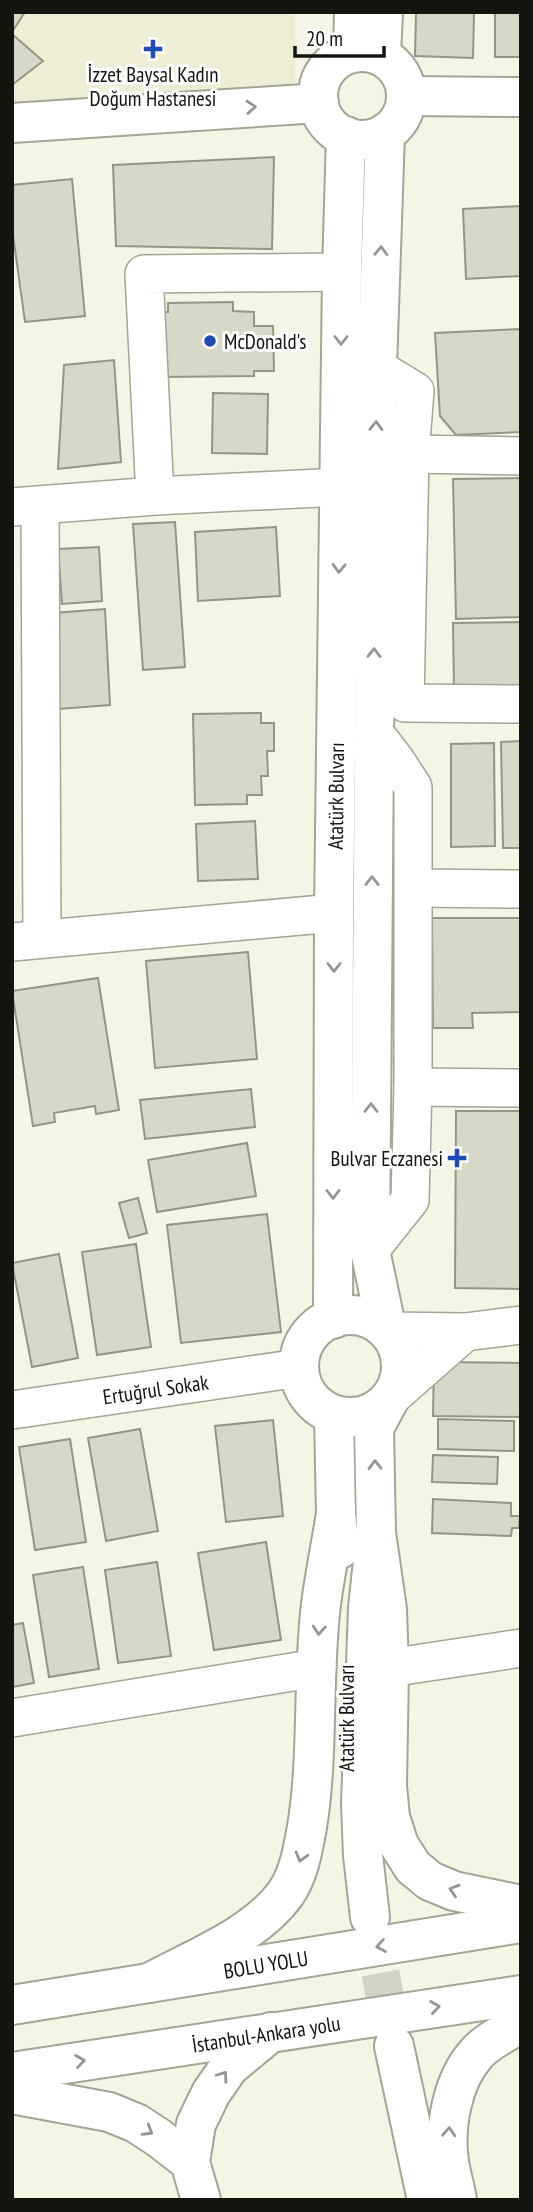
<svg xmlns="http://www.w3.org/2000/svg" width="533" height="2212" font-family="'PT Sans Narrow',sans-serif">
<rect width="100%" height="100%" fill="#f5f5e5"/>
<!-- built -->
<path fill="#edeed5" d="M 12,12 L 295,12 L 295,86 L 12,102 Z"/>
<!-- building -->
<path fill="#d7d8c7" stroke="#959586" stroke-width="2" d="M 12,12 L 25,12 L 12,32 Z
M 416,12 L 474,12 L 473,58 L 415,56 Z
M 495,12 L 521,12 L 521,57 L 495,57 Z
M 12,34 L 43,61 L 12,85 Z
M 274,157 L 272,249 L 116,246 L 113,165 Z
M 72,179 L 85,316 L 25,322 L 12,228 L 12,185 Z
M 521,206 L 521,276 L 466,279 L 463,209 Z
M 233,302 L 233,311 L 254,312 L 254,326 L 273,326 L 274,371 L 254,371 L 254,376 L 162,377 L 161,312 L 168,312 L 168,303 Z
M 521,329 L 521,432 L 456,435 L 440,416 L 435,333 Z
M 114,360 L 121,462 L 58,469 L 64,365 Z
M 213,393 L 268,394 L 267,454 L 212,453 Z
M 521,478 L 521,617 L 456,619 L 453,479 Z
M 175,522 L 185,667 L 143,670 L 133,524 Z
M 276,527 L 280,596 L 198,601 L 195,532 Z
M 99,547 L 102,601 L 62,604 L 58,549 Z
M 105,609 L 110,705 L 59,709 L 53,613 Z
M 521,622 L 521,689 L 454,690 L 453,623 Z
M 261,713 L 261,723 L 274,723 L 274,751 L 267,751 L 268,776 L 261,776 L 262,795 L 247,795 L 247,804 L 195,805 L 193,714 Z
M 521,741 L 521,848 L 503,848 L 501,742 Z
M 494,743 L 495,846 L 451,847 L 451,744 Z
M 255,821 L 258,879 L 198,881 L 196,824 Z
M 432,918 L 521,918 L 521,1012 L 472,1013 L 473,1028 L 433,1028 Z
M 248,952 L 257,1059 L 155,1068 L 146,961 Z
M 98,978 L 119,1110 L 96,1114 L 95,1106 L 54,1113 L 55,1122 L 33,1126 L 12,991 Z
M 251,1089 L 255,1127 L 145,1139 L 140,1100 Z
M 456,1111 L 521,1111 L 521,1289 L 455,1288 Z
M 247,1143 L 256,1196 L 157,1212 L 148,1160 Z
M 138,1198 L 147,1233 L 129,1238 L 119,1203 Z
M 267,1214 L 281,1332 L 181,1343 L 167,1225 Z
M 136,1244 L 151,1347 L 97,1355 L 82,1252 Z
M 59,1254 L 78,1358 L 32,1367 L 12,1263 Z
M 434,1362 L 521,1363 L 521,1417 L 433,1416 Z
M 438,1419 L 514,1421 L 514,1451 L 438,1449 Z
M 273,1420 L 283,1516 L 226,1522 L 215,1426 Z
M 140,1429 L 158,1531 L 106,1541 L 88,1438 Z
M 70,1439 L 86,1542 L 35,1550 L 19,1447 Z
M 433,1455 L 498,1457 L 497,1484 L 432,1482 Z
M 433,1499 L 511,1503 L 511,1516 L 520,1516 L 519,1528 L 512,1528 L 511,1536 L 432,1533 Z
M 266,1542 L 281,1640 L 214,1650 L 198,1553 Z
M 157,1562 L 171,1656 L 118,1663 L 105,1570 Z
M 83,1567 L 99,1669 L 49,1677 L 33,1575 Z
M 23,1623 L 34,1683 L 12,1687 L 12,1625 Z"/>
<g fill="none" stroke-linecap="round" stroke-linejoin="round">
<!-- major-tunnel -->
<path stroke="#d3d3c5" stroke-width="38" stroke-dasharray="38 19" stroke-linecap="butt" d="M 370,1917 L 394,2046"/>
<defs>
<g id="minor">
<path d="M 377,368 L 415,391 L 410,454 L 405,703 L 521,704"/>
<path d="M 410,454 L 521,456"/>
<path d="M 155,496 L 144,274 L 342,272"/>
<path d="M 40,506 L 42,938"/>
<path d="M 12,507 L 155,496 L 340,487"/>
<path d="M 414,888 L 521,889"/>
<path d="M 12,942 L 334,913"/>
<path d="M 413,1087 L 521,1088"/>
<path d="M 370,1250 L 410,1200 L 413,1087 L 413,787 L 396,761 L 373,731"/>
<path d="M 387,1331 L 465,1332 L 390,1398"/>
<path d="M 465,1332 L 521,1325"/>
<path id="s1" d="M 12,1410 L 299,1368"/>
<path d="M 389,1668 L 521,1648"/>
<path d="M 12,1718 L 317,1668"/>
</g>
<g id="major">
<circle cx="362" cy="96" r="44"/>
<path d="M 353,52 L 354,12"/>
<path d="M 381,55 L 383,12"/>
<path d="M 407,96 L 521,97"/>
<path d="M 12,123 L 319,103"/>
<path d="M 385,133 L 377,368 L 370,1250 L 387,1331"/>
<circle cx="350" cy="1366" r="51"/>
<path id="s2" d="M 333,1319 L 334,913 L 342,272 L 346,136"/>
<path d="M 334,1415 L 336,1514 L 340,1549"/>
<path d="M 370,1917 L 363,1855 L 361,1804 L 368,1608 L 376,1533 L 374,1428 L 390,1398"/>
<path d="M 394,2046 L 427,2200"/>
</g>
<g id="highway">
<path d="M 376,1533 L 387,1609 L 389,1668 L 387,1786 L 390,1817 L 399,1845 L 413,1867 L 430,1881 L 454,1891 L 521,1905"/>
<path d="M 149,1983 C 195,1958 255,1936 286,1893 C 299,1874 303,1849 307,1827 C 319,1753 312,1678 321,1604 C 325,1574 331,1544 336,1514"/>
<path id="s3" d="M 12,2005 L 521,1923"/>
<path id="s4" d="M 12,2072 L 521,1995"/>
<path d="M 12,2094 L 109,2112 L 136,2123 L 159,2138 L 190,2162"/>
<path d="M 201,2200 L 190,2162 L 196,2124 L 211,2093 L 229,2067 L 271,2032"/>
<path d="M 457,2200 C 455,2187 451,2175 449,2162 C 444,2127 452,2081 476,2054 C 487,2041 507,2032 521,2023"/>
</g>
</defs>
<!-- minor casing -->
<use href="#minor" stroke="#a4a595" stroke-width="40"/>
<!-- major casing -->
<use href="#major" stroke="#a4a595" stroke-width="42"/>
<!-- highway casing -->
<use href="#highway" stroke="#a4a595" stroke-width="42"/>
<!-- minor -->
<use href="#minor" stroke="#fff" stroke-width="37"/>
<!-- major -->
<use href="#major" stroke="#fff" stroke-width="38"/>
<!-- highway -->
<use href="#highway" stroke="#fff" stroke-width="38"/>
</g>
<!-- one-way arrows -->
<defs><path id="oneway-chevron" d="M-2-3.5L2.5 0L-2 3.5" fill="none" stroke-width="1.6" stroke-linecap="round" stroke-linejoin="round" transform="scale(1.75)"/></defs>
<g stroke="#959693">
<use href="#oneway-chevron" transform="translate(251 107) rotate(-4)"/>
<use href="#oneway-chevron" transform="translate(381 251) rotate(-88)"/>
<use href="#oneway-chevron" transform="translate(341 340) rotate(90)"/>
<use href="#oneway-chevron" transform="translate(376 426) rotate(-89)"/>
<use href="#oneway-chevron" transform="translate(339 568) rotate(91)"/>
<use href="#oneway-chevron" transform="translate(374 653) rotate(-89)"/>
<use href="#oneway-chevron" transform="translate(372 881) rotate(-90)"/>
<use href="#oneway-chevron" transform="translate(334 967) rotate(90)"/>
<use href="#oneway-chevron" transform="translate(371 1108) rotate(-90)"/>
<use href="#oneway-chevron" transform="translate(333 1194) rotate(90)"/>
<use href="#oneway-chevron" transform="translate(375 1465) rotate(-91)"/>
<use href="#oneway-chevron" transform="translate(319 1630) rotate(94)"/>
<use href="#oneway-chevron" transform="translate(301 1857) rotate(106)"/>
<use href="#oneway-chevron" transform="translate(454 1890) rotate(-163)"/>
<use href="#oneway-chevron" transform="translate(381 1946) rotate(171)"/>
<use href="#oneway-chevron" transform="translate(435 2007) rotate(-8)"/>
<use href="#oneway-chevron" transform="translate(80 2061) rotate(-9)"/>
<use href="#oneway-chevron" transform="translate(223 2076) rotate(-54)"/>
<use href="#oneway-chevron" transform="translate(148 2131) rotate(31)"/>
<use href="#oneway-chevron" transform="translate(449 2132) rotate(-87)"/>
</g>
<!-- markers -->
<g fill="#2049b7" stroke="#fff" stroke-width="2.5">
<path d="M149.5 38.5h7v7h7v7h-7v7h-7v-7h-7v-7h7z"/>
<circle cx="210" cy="341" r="7"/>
<path d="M453.5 1147.5h7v7h7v7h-7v7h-7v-7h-7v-7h7z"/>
</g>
<g text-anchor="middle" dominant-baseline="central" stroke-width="6" stroke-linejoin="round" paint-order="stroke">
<!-- poi labels -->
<g font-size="21" fill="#14150f" stroke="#fff">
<text x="153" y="74">İzzet Baysal Kadın<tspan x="153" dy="24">Doğum Hastanesi</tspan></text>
<text x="224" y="341" text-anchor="start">McDonald's</text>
<text x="443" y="1158" text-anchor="end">Bulvar Eczanesi</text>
</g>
<!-- street labels -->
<g font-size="21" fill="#14150f" stroke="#fff">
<text stroke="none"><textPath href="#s2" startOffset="523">Atatürk Bulvarı</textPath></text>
<text stroke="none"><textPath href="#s1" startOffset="145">Ertuğrul Sokak</textPath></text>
<text transform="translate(346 1718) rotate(-90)">Atatürk Bulvarı</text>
<text stroke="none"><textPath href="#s3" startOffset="257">BOLU YOLU</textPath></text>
<text stroke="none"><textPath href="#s4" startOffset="257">İstanbul-Ankara yolu</textPath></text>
</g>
</g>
<!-- border -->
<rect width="533" height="2212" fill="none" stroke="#14150f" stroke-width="28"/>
<!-- scale -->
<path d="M295 46v10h89v-10" fill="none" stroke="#14150f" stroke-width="3.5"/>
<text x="306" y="46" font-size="21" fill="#14150f" stroke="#ffffff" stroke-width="5" paint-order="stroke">20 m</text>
</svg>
